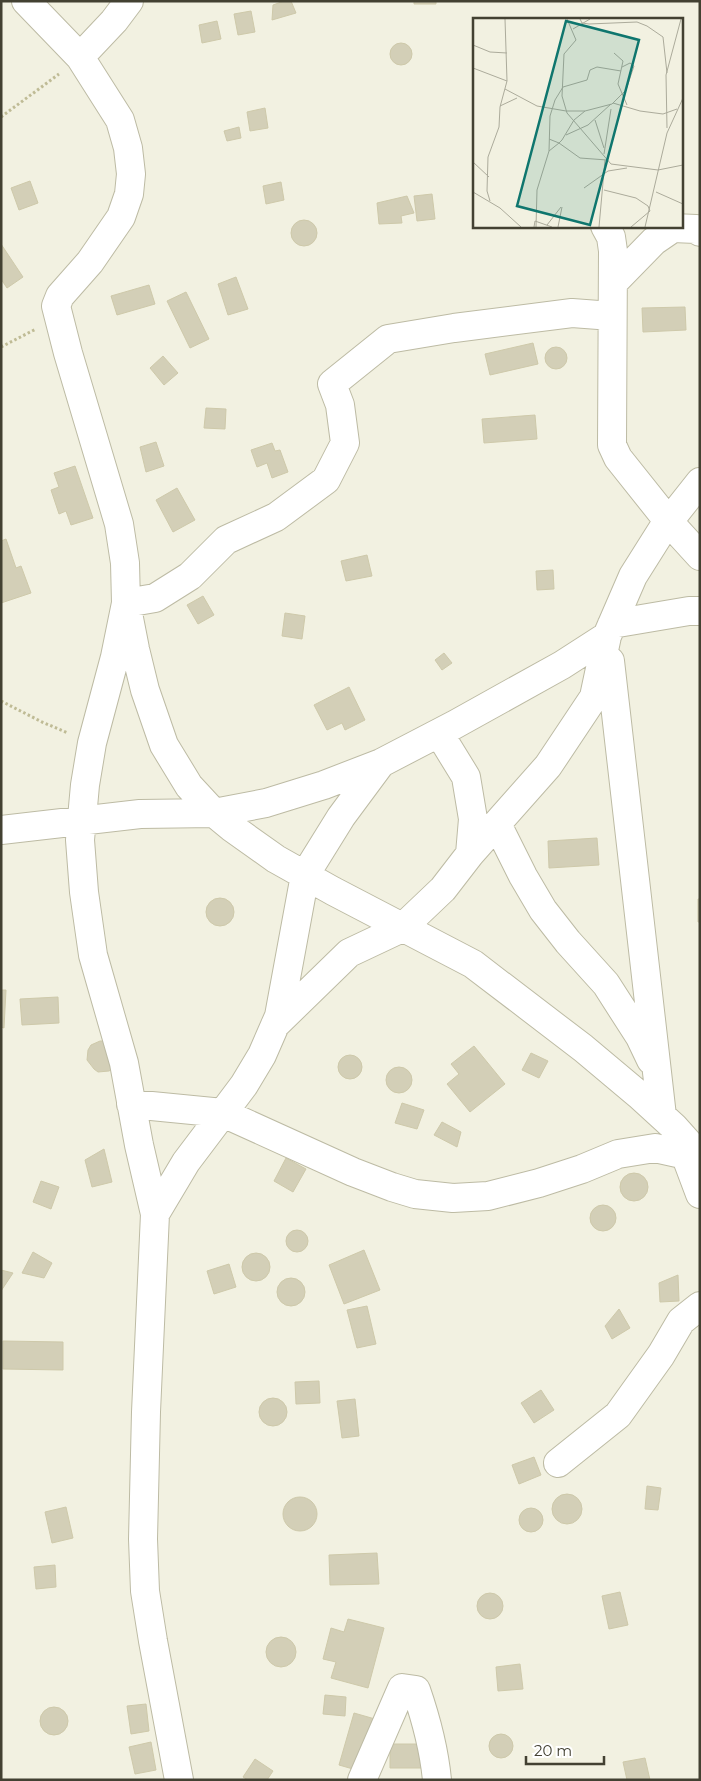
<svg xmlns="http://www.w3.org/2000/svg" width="701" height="1781" font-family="Montserrat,sans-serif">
<rect width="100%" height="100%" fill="#f2f1e1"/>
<!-- building -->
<path fill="#d3cfb7" stroke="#cec9aa" d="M 284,1 L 291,1 L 296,13 L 272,20 L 273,5 Z
M 414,1 L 436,1 L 436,4 L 414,4 Z
M 251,11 L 255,32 L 238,35 L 234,14 Z
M 217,21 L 221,39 L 202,43 L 199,25 Z
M390 54a11 11 0 1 1 22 0a11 11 0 1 1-22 0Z
M 682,67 L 683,67 L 683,107 L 682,107 Z
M 265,108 L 268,128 L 250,131 L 247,112 Z
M 239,127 L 241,138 L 227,141 L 224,131 Z
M 30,181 L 38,203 L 19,210 L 11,188 Z
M 281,182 L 284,200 L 266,204 L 263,186 Z
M 432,194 L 435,219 L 417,221 L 414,196 Z
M 407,196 L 414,213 L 401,216 L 402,223 L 379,224 L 377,203 Z
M291 233a13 13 0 1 1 26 0a13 13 0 1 1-26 0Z
M 1,244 L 23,277 L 7,288 L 1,279 Z
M 236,277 L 248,309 L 228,315 L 218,284 Z
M 149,285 L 155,304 L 117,315 L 111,296 Z
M 186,292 L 209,339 L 190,348 L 167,301 Z
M 685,307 L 686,330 L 643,332 L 642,308 Z
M 533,343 L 538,364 L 490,375 L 485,354 Z
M545 358a11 11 0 1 1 22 0a11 11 0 1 1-22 0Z
M 163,356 L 178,373 L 164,385 L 150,368 Z
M 206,408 L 226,409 L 225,429 L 204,428 Z
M 535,415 L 537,439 L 484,443 L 482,419 Z
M 156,442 L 164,466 L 146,472 L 140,447 Z
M 272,443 L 275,451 L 280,450 L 288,472 L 272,478 L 267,463 L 257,467 L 251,450 Z
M 75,466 L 93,518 L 71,525 L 66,511 L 59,514 L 51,490 L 59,487 L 54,473 Z
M 177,488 L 195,520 L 173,532 L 156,500 Z
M 6,539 L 16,568 L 21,566 L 31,593 L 1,603 L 1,541 Z
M 367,555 L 372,576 L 346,581 L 341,561 Z
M 553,570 L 554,589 L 537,590 L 536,571 Z
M 203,596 L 214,615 L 198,624 L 187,605 Z
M 285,613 L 305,616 L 302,639 L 282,636 Z
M 444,653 L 452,663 L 442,670 L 435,660 Z
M 349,687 L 365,720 L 345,730 L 342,723 L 327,730 L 314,705 Z
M 597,838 L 599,865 L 549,868 L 548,841 Z
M206 912a14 14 0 1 1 28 0a14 14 0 1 1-28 0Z
M 698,899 L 700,899 L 700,922 L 698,922 Z
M 1,990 L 6,990 L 4,1028 L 1,1027 Z
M 58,997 L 59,1023 L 22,1025 L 20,999 Z
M 100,1041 L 105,1041 L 114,1068 L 109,1071 L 98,1072 L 94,1069 L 87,1060 L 88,1050 L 91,1045 Z
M 474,1046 L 505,1084 L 470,1112 L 447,1084 L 459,1074 L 451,1064 Z
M 531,1053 L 548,1061 L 539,1078 L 522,1070 Z
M338 1067a12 12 0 1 1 24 0a12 12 0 1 1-24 0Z
M386 1080a13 13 0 1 1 26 0a13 13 0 1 1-26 0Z
M 402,1103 L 424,1110 L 417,1129 L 395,1123 Z
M 442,1122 L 461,1132 L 457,1147 L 434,1135 Z
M 104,1149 L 112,1182 L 92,1187 L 85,1160 Z
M 286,1158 L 306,1169 L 293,1192 L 274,1181 Z
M620 1187a14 14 0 1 1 28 0a14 14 0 1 1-28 0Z
M 41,1181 L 59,1187 L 51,1209 L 33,1202 Z
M590 1218a13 13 0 1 1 26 0a13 13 0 1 1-26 0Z
M286 1241a11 11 0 1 1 22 0a11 11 0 1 1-22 0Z
M 364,1250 L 380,1290 L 344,1304 L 329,1265 Z
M 33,1252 L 52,1263 L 44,1278 L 22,1273 Z
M242 1267a14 14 0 1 1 28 0a14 14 0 1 1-28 0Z
M 229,1264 L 236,1287 L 214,1294 L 207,1271 Z
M 1,1270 L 13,1273 L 1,1291 Z
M 678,1275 L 679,1301 L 660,1302 L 659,1283 Z
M277 1292a14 14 0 1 1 28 0a14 14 0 1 1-28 0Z
M 367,1306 L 376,1344 L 357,1348 L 347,1310 Z
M 619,1309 L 630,1328 L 612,1339 L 605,1326 Z
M 3,1341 L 63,1342 L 63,1370 L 3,1369 Z
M 319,1381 L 320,1403 L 296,1404 L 295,1382 Z
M 541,1390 L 554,1410 L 534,1423 L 521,1403 Z
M259 1412a14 14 0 1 1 28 0a14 14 0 1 1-28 0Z
M 355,1399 L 359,1436 L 342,1438 L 337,1401 Z
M 534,1457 L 541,1475 L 519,1484 L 512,1465 Z
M 647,1486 L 661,1488 L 658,1510 L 645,1509 Z
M552 1509a15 15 0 1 1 30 0a15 15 0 1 1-30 0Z
M283 1514a17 17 0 1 1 34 0a17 17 0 1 1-34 0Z
M 66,1507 L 73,1538 L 52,1543 L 45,1512 Z
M519 1520a12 12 0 1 1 24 0a12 12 0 1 1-24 0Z
M 377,1553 L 379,1584 L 330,1585 L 329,1555 Z
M 55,1565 L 56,1587 L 36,1589 L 34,1567 Z
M 620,1592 L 628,1625 L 609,1629 L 602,1596 Z
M477 1606a13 13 0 1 1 26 0a13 13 0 1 1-26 0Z
M 348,1619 L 384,1628 L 368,1688 L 331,1678 L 336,1662 L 323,1659 L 331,1628 L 344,1632 Z
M266 1652a15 15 0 1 1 30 0a15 15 0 1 1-30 0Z
M 520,1664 L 523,1689 L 498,1691 L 496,1667 Z
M 325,1695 L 346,1697 L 345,1716 L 323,1714 Z
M 146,1704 L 149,1731 L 131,1734 L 127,1706 Z
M40 1721a14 14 0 1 1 28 0a14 14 0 1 1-28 0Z
M 354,1713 L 375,1719 L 360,1771 L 339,1765 Z
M489 1746a12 12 0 1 1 24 0a12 12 0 1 1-24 0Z
M 151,1742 L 156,1770 L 135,1774 L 129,1747 Z
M 390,1744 L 426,1744 L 426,1768 L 390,1768 Z
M 645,1758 L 650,1780 L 627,1780 L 623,1762 Z
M 255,1759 L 273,1771 L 267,1780 L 248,1780 L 243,1777 Z"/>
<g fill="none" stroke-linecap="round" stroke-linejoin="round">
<defs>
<path id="minor" d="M 26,1 L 80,57 L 120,120 L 128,148 L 131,174 L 129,194 L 121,217 L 90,262 L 60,296 L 56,306 L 68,353 L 119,524 L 125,563 L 126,603 L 135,649 L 145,690 L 164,745 L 189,786 L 214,813 L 231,827 L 276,859 L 333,891 L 473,964 L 583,1048 L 639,1095 L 674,1127 L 700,1156
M 80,57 L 114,21 L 129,1
M 605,226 L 611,237 L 613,251 L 612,445 L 618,458 L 669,522 L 700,556
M 613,283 L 654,241 L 673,228 L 696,229 L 700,232
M 612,624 L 689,611 L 700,611
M 610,661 L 662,1116
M 439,733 L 466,777 L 473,819 L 470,854
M 497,824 L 523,876 L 543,910 L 568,942 L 606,984 L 640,1037 L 651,1060
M 1,830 L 140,814 L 214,813 L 266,803 L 324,785 L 381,763 L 454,725 L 562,665 L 607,636 L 633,576 L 662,530 L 700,482
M 275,1025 L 349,953 L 402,928 L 443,889 L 470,854 L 548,766 L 594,697 L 607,636
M 131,1104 L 223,1113 L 244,1085 L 262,1055 L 279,1016 L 305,875 L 341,817 L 381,763
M 685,1154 L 700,1194
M 155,1214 L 186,1162 L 223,1113 L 353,1172 L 392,1187 L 415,1194 L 453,1198 L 488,1196 L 539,1183 L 582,1169 L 618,1154 L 655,1148 L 700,1158
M 558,1463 L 618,1415 L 661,1355 L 681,1321 L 700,1306
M 179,1780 L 153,1641 L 145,1591 L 143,1539 L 146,1412 L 155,1214 L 139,1145 L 124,1063 L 93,955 L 84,892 L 80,840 L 85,785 L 92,743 L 115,657 L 126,603 L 155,598 L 190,576 L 226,540 L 276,517 L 326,480 L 345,443 L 340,405 L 332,384 L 388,339 L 454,328 L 572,313 L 612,316
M 362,1780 L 402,1688 L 416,1690 C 426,1719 434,1749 437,1780"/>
</defs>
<!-- minor casing -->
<use href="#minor" stroke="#bdbba4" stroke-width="30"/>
<!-- path -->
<path stroke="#bfbb95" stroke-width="3" stroke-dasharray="2.5 2.5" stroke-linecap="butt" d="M 1,117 L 59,74
M 1,347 L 36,329
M 1,701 L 42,722 L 68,733"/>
<!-- minor -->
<use href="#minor" stroke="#fff" stroke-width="28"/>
</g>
<!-- overview -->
<g transform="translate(473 18)">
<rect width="210" height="210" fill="#f2f1e1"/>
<path fill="none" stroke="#acab9b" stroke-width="1" d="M 94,1 L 103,22 L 91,36 L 89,78 L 94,95 L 138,146 L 185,152 L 210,147M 107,1 L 109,5 L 116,6 L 164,4 L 174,8 L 190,19 L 194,55M 100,11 L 117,1M 0,27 L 17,34 L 34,35M 141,35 L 150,43 L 145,66 L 154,87M 0,50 L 34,63M 32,71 L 64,88 L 93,93 L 112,93 L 139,86 L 153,72 L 161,48 L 157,45 L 149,49M 140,85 L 167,93 L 190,96 L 204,91M 27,88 L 44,80M 122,102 L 131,130M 194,110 L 193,57 L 208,1M 93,117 L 115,107 L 138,86M 76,121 L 86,125 L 89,122 L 101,102 L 112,93M 76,133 L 86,125 L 107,140 L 134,142M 131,136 L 138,91M 0,144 L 16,159M 111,170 L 135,153 L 154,150M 131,172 L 163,180 L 175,188 L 177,193 L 158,209M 0,174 L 27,190 L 48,209M 183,174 L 210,186M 17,183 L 14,173 L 15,139 L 26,109 L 27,89 L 34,63 L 32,1M 74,207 L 88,189M 61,209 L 62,203 L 79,209M 63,209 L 64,172 L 76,133 L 77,98 L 82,82 L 90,69 L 114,62 L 117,52 L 124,49 L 148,53M 85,209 L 89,189M 126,209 L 132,142M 172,209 L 194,115 L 210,80"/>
<path fill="#0f766e" fill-opacity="0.15" stroke="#0f766e" stroke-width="2.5" d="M 93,3 L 166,22 L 117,207 L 44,188 Z"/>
<rect width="210" height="210" fill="none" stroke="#434132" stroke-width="2.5"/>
</g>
<!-- border -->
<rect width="701" height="1781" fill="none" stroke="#434132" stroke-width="5"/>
<!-- scale -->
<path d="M526 1756v8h78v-8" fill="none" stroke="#434132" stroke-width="2.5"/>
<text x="534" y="1756" font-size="15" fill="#434132" stroke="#ffffff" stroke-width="4" paint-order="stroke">20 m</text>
</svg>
